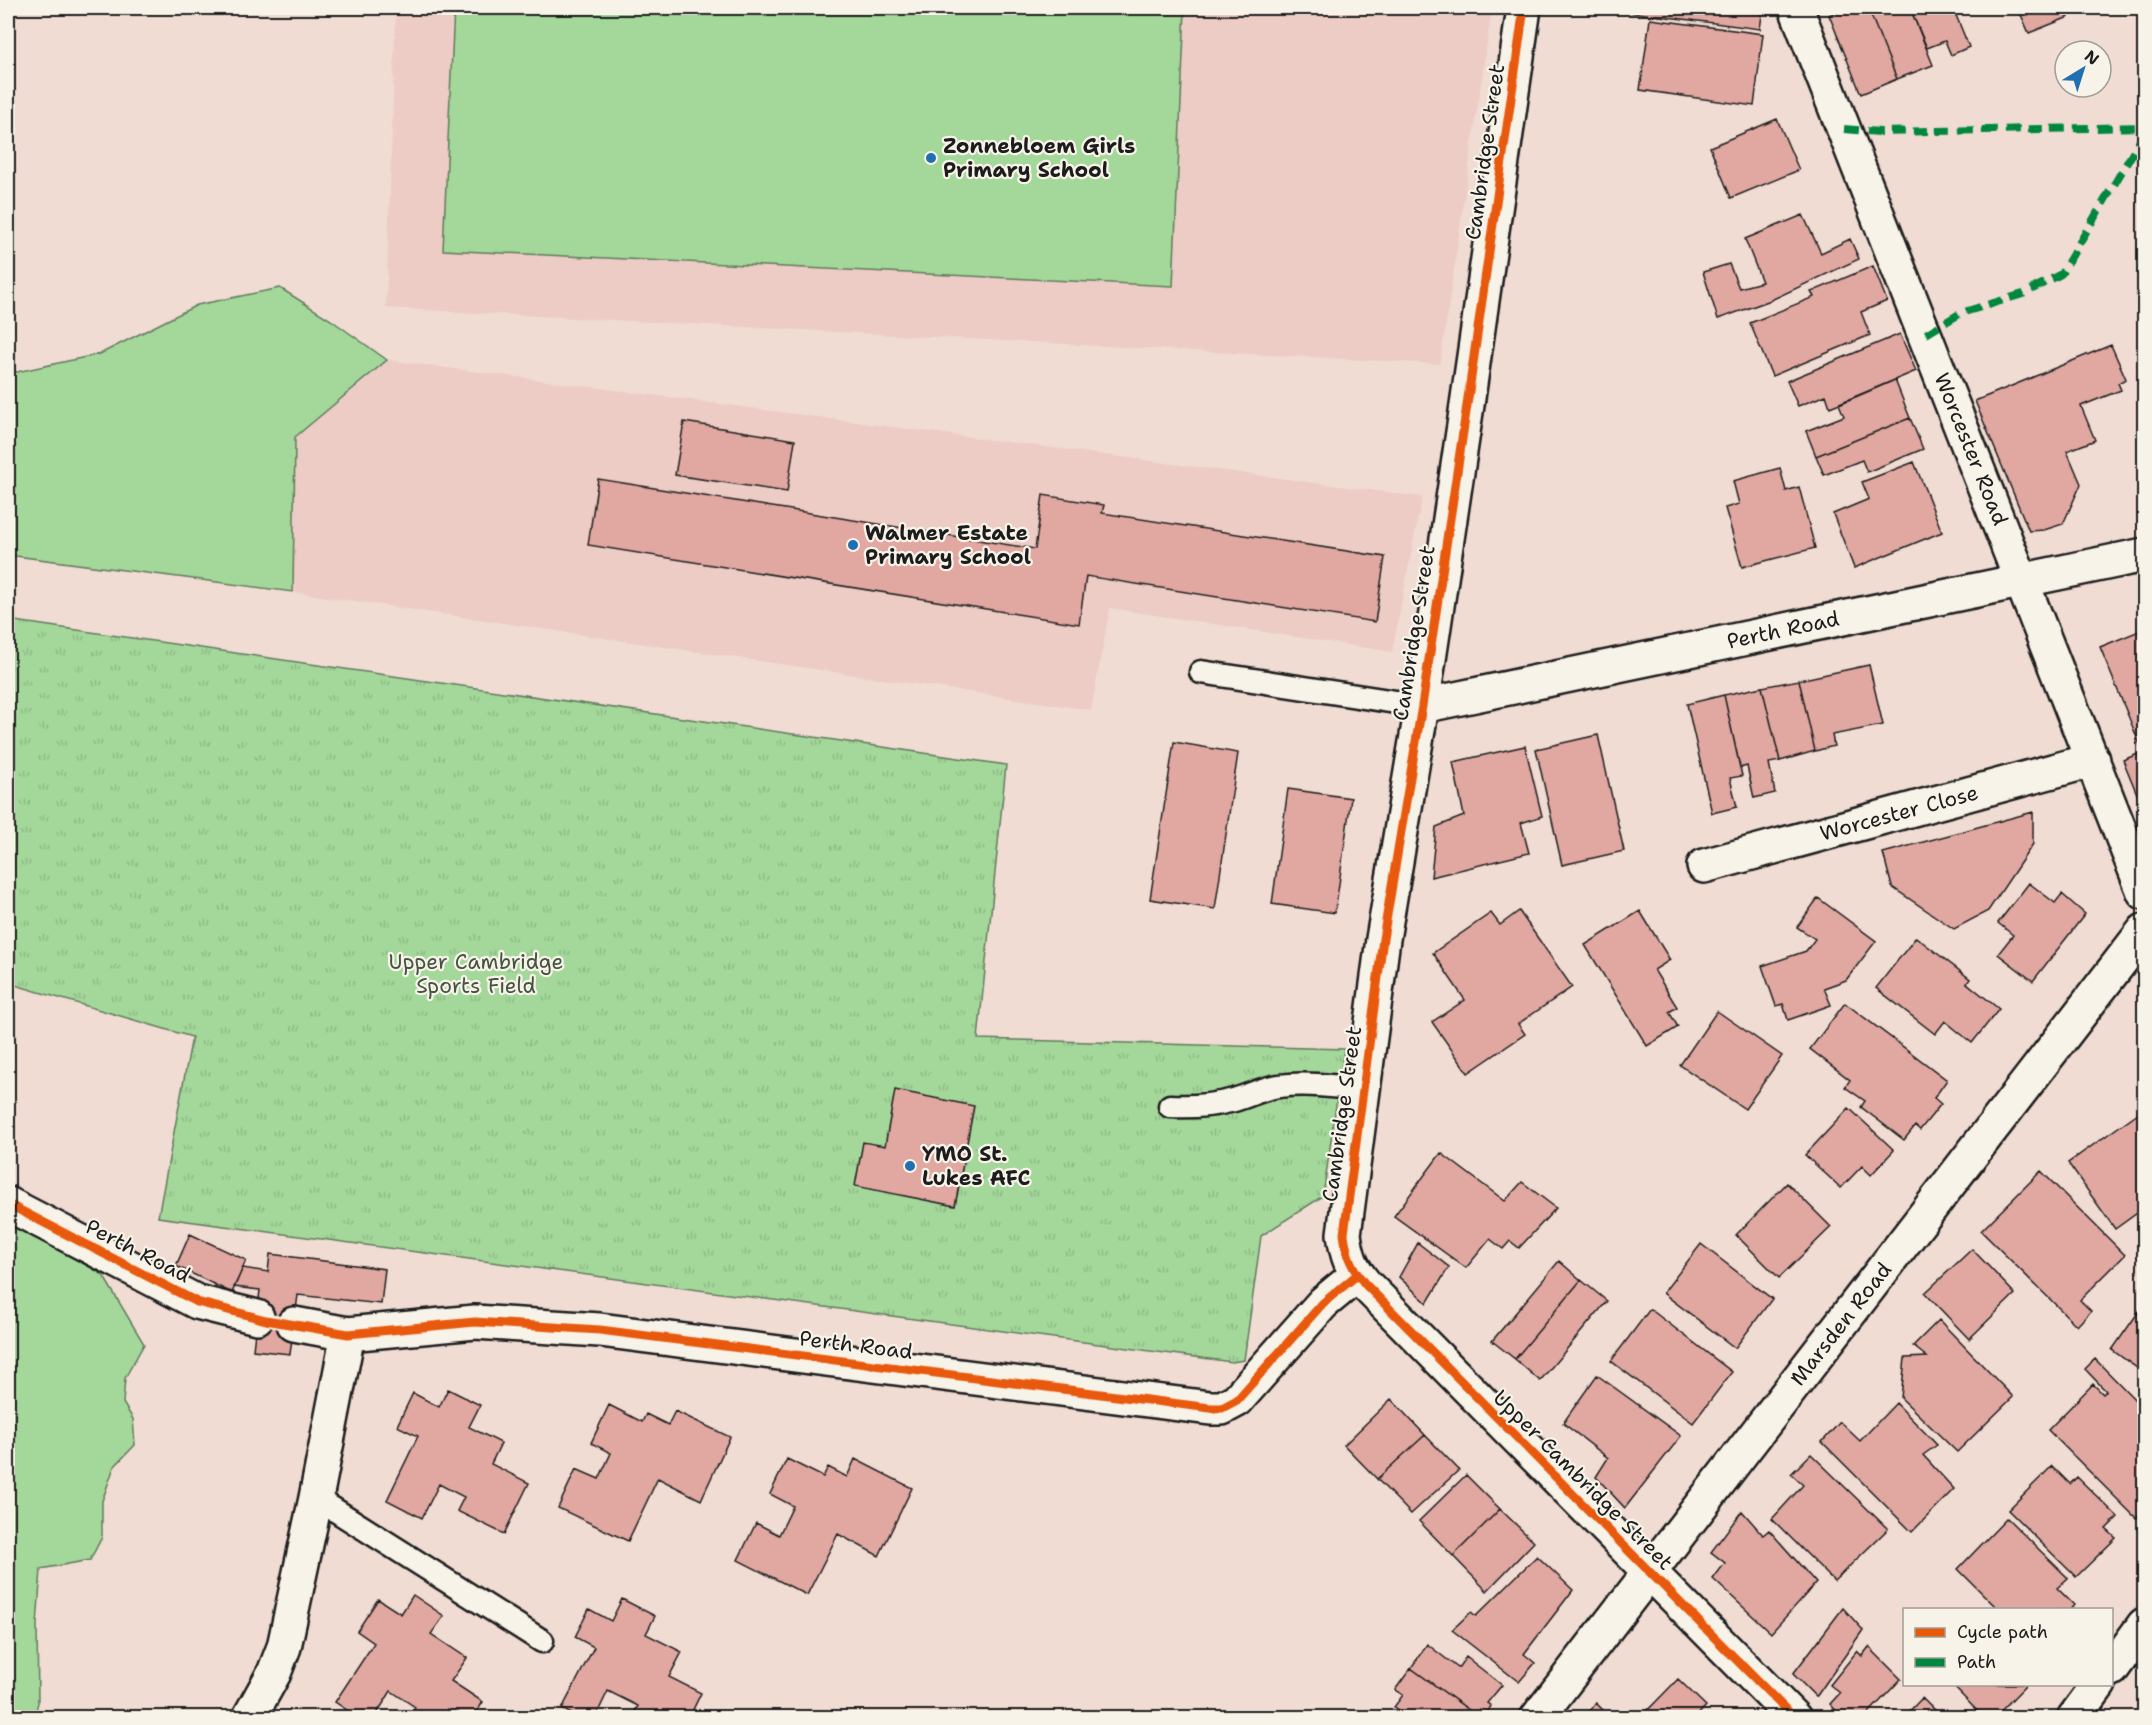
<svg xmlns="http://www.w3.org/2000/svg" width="2152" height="1725" font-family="'Shantell Sans',sans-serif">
<defs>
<pattern id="park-tufts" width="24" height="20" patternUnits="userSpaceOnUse" patternTransform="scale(1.5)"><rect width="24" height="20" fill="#a4d89b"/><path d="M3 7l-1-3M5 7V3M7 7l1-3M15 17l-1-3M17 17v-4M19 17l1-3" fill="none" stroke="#8db985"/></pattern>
</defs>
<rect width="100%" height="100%" fill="#f0dcd3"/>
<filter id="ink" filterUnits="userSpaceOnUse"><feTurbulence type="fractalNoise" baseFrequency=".0167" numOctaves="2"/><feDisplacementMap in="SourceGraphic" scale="12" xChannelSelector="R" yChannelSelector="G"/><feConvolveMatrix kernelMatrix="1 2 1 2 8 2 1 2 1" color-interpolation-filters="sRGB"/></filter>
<g filter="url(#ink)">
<!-- built -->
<path fill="#ecccc4" d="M 396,8 L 1492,8 L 1440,364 L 386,308 Z
M 387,360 L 1422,497 L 1392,652 L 1110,608 L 1091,710 L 293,592 L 295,437 Z"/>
<!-- grass -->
<path fill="#a4d89b" stroke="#607a5c" stroke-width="1.5" d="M 454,8 L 1185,8 L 1173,286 L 443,250 Z
M 280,288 L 331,320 L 387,360 L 295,437 L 293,592 L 8,555 L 8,370 L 17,372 L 100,354 L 197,305 Z
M 8,1224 L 65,1252 L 103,1275 L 144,1344 L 125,1378 L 123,1403 L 133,1419 L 135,1445 L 114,1467 L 102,1501 L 102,1537 L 90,1560 L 41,1569 L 37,1625 L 38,1703 L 34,1717 L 8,1717 Z"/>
<!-- park -->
<path fill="url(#park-tufts)" stroke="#607a5c" stroke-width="1.5" d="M 8,620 L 1006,765 L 978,1039 L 1344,1049 L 1323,1196 L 1261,1236 L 1244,1360 L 1232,1362 L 158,1217 L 192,1037 L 8,983 Z"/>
<!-- building -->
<path fill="#e1a7a1" stroke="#1c1c1c" stroke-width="1.5" d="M 1621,8 L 1763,8 L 1760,29 L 1621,11 Z
M 1846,8 L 1868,8 L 1897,79 L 1861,94 L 1829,15 Z
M 1868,8 L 1910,8 L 1933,65 L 1897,79 Z
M 1910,8 L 1953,8 L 1969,47 L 1951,55 L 1945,41 L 1927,48 Z
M 2018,8 L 2066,8 L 2069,17 L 2029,33 Z
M 1650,19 L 1763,34 L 1754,106 L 1640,90 Z
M 1777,119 L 1799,170 L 1731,198 L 1710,147 Z
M 1803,215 L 1821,253 L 1850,239 L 1859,259 L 1771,300 L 1718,319 L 1703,272 L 1729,264 L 1739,288 L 1762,282 L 1745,239 Z
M 1873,266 L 1887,301 L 1861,312 L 1870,335 L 1772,376 L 1750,323 L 1814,297 L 1811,292 Z
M 1900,334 L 1916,371 L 1830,407 L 1826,395 L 1798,406 L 1787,381 Z
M 2111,345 L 2126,379 L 2118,383 L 2121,390 L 2081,406 L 2095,440 L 2067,451 L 2081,484 L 2063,524 L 2044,530 L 2029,531 L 1975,401 Z
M 1895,380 L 1910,418 L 1816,456 L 1806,431 L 1844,416 L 1839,404 Z
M 1910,418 L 1923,449 L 1867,472 L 1862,460 L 1824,475 L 1816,456 Z
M 684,422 L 795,440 L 787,492 L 675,475 Z
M 1914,462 L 1942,532 L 1854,568 L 1833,514 L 1869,499 L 1862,482 Z
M 1780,468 L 1786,491 L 1799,487 L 1815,548 L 1742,567 L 1725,508 L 1739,504 L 1733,481 Z
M 598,479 L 1035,549 L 1043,495 L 1104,505 L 1102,513 L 1385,557 L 1375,622 L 1086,576 L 1079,624 L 588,545 Z
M 2144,629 L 2144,811 L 2123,760 L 2143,752 L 2100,647 Z
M 1869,665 L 1883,725 L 1832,735 L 1834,746 L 1815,751 L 1799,680 Z
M 1799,680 L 1815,751 L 1780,761 L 1762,687 Z
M 1762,687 L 1780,761 L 1769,763 L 1775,793 L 1754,798 L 1747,766 L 1740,768 L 1724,695 Z
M 1724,695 L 1742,776 L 1730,778 L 1737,807 L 1712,813 L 1687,704 Z
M 1598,735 L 1624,851 L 1562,865 L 1536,749 Z
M 1174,742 L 1238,753 L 1215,909 L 1150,899 Z
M 1525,746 L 1542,816 L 1521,823 L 1529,853 L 1431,877 L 1436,827 L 1464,816 L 1453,762 Z
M 1288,789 L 1351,798 L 1335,913 L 1272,904 Z
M 2033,812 L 2033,844 L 1988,911 L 1954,929 L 1892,887 L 1883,853 Z
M 2029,883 L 2055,903 L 2062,894 L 2085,914 L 2033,981 L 1998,954 L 2013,935 L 1998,923 Z
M 1818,898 L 1876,941 L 1846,980 L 1824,988 L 1831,1005 L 1788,1020 L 1783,1004 L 1776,1006 L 1762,966 L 1806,951 L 1815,939 L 1797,927 Z
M 1519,911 L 1572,987 L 1518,1024 L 1525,1034 L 1468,1073 L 1432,1022 L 1465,1000 L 1433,953 L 1491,913 L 1500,925 Z
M 1640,911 L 1670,960 L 1654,970 L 1677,1007 L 1669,1012 L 1678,1027 L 1647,1046 L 1585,945 Z
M 1916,937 L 1970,979 L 1967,983 L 1999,1009 L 1972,1043 L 1945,1021 L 1935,1034 L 1876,988 Z
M 1845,1003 L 1947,1080 L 1934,1098 L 1941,1104 L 1920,1130 L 1915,1126 L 1904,1140 L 1861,1107 L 1865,1101 L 1845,1087 L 1850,1080 L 1810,1049 Z
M 1717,1011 L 1782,1056 L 1745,1109 L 1680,1065 Z
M 895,1090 L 974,1106 L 955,1206 L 855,1186 L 863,1142 L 885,1146 Z
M 1849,1108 L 1894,1150 L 1871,1175 L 1862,1166 L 1841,1188 L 1805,1155 Z
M 2138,1113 L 2144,1123 L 2144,1208 L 2115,1229 L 2068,1163 Z
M 1441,1153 L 1505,1201 L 1522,1182 L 1556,1208 L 1519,1248 L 1510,1241 L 1503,1249 L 1490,1239 L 1466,1268 L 1394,1216 Z
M 2041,1171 L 2125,1255 L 2080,1300 L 2091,1311 L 2077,1326 L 1981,1231 Z
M 1787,1183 L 1831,1227 L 1779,1278 L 1736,1235 Z
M 190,1234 L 246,1260 L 232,1293 L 176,1266 Z
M 1418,1243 L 1449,1267 L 1427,1303 L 1399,1277 Z
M 1701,1244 L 1772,1299 L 1735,1348 L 1663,1293 Z
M 1972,1249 L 2015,1294 L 1969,1339 L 1925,1293 Z
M 270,1254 L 385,1269 L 381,1304 L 298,1295 L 290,1354 L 253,1350 L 260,1290 L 234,1287 L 243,1268 L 268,1272 Z
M 1559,1261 L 1581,1280 L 1515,1359 L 1492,1341 Z
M 1581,1280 L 1607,1301 L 1540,1381 L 1515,1359 Z
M 2144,1304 L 2144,1373 L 2112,1350 Z
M 1650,1309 L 1732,1372 L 1693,1423 L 1611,1361 Z
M 1939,1320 L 2013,1397 L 1957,1452 L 1901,1398 L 1905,1358 L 1927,1357 L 1913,1346 Z
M 2095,1359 L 2144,1409 L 2144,1510 L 2136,1518 L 2048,1430 L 2093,1384 L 2103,1394 L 2106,1391 L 2085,1369 Z
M 1597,1375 L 1681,1436 L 1625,1508 L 1596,1477 L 1608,1458 L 1563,1423 Z
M 448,1389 L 480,1405 L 469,1427 L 501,1443 L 491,1464 L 529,1483 L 504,1534 L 457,1511 L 464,1497 L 439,1484 L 422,1518 L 387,1500 L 418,1436 L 397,1426 L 413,1393 L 439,1407 Z
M 1391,1399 L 1425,1435 L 1377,1479 L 1344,1445 Z
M 1896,1403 L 1937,1445 L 1923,1455 L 1954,1489 L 1912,1532 L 1822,1442 L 1840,1422 L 1860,1441 Z
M 609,1405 L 642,1422 L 646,1414 L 668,1425 L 675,1411 L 730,1437 L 701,1500 L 658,1478 L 628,1541 L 558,1508 L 576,1469 L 599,1479 L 611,1453 L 591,1443 Z
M 1425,1435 L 1459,1470 L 1411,1514 L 1377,1479 Z
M 1811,1454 L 1888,1529 L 1834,1581 L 1772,1519 L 1803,1485 L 1791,1474 Z
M 787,1459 L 823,1477 L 828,1467 L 847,1477 L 855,1459 L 912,1488 L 879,1556 L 838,1534 L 807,1595 L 738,1560 L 756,1523 L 779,1535 L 793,1506 L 770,1494 Z
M 2052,1466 L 2070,1484 L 2077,1477 L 2118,1517 L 2106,1529 L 2116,1538 L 2076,1577 L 2008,1510 Z
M 1466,1475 L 1500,1509 L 1453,1556 L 1419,1521 Z
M 1500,1509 L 1534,1542 L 1487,1591 L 1453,1556 Z
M 1742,1511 L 1763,1535 L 1769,1530 L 1816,1583 L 1771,1633 L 1713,1579 L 1725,1563 L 1711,1552 Z
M 2007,1518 L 2068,1578 L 2057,1588 L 2074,1605 L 2070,1610 L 1999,1610 L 1958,1569 Z
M 1537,1556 L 1573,1590 L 1524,1654 L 1535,1663 L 1519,1682 L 1452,1630 L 1471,1612 L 1476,1616 Z
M 413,1595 L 444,1616 L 431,1634 L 467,1658 L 451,1681 L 483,1702 L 473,1718 L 409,1718 L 415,1707 L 391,1691 L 374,1718 L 359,1718 L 335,1702 L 374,1643 L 357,1631 L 378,1599 L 401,1614 Z
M 622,1599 L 655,1616 L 646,1634 L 682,1652 L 669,1677 L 701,1693 L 689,1718 L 631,1718 L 638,1706 L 608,1691 L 595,1718 L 579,1718 L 562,1709 L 594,1647 L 575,1637 L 589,1609 L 611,1621 Z
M 1843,1608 L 1863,1630 L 1816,1697 L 1793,1674 Z
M 1427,1644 L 1458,1668 L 1466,1657 L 1502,1685 L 1487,1703 L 1491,1706 L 1484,1718 L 1480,1718 L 1411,1668 Z
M 1869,1647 L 1901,1679 L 1864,1718 L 1843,1718 L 1830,1704 L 1840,1693 L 1830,1685 L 1857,1651 L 1862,1656 Z
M 1411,1668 L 1480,1718 L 1408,1718 L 1394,1707 L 1403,1695 L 1395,1690 Z
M 1678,1679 L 1706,1706 L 1695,1718 L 1640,1718 Z
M 1951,1684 L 2027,1684 L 1994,1718 L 1984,1718 Z
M 1922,1698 L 1942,1718 L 1903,1718 Z
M 1596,1703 L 1611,1718 L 1585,1718 Z"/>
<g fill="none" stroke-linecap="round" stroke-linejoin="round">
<defs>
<path id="service" d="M 1201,672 L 1422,706
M 1170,1106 C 1190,1107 1210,1106 1230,1101 C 1247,1097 1262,1088 1279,1086 C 1307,1082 1336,1087 1364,1089
M 316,1498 L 542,1641"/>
<path id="minor" d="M 1524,8 L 1466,412 L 1422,706 L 1383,939 L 1344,1234 C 1347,1257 1351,1267 1365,1284 L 1794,1718
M 1796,8 L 2144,892
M 1422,706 L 2144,555
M 1704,866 L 2093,760
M 8,1204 L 197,1302 L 257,1317
M 294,1324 L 348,1334 L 475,1322 L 600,1330 L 1210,1408 L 1222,1408 L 1237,1400 L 1323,1303 L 1357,1275
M 2112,1669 L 2144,1625
M 249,1718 L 274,1673 L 284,1647 L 316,1498 L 348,1334
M 1537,1718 L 2144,931
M 2074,1718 L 2099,1684"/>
</defs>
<!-- service casing -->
<use href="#service" stroke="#1c1c1c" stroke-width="27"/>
<!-- minor casing -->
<use href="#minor" stroke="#1c1c1c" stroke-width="38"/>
<!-- service -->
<use href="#service" stroke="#f7f3e8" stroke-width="22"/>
<!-- minor -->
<use href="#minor" stroke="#f7f3e8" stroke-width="33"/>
<!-- quiet -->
<path stroke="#00873e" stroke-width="8" stroke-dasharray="15 8" stroke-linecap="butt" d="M 1844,129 L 1880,132 L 2144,127
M 1926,334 L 1961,313 L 2023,294 L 2061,274 L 2144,134"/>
<defs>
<path id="cycleway" d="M 1524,8 L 1466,412 L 1422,706 L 1383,939 L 1344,1234 C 1347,1257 1351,1267 1365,1284 L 1794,1718
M 8,1204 L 197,1302 L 266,1320 L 348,1334 L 475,1322 L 600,1330 L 1210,1408 L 1222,1408 L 1237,1400 L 1323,1303 L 1357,1275"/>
</defs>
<!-- cycleway casing -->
<use href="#cycleway" stroke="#f7f3e8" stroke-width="13"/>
<!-- cycleway -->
<use href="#cycleway" stroke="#e8590c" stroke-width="9"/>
</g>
</g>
<!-- markers -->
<g fill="#1f6fb2" stroke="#f7f3e8" stroke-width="2">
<circle cx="931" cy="158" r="6"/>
<circle cx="853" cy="545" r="6"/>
<circle cx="910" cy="1166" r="6"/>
</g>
<g text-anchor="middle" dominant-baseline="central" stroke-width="4.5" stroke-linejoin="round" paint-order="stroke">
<!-- poi labels -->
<g font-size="21" font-weight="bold" fill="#1c1c1c" stroke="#f7f3e8" text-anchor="start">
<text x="943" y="146">Zonnebloem Girls<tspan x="943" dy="24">Primary School</tspan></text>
<text x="865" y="533">Walmer Estate<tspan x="865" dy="24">Primary School</tspan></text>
<text x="922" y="1154">YMO St.<tspan x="922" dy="24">Lukes AFC</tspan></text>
</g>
<!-- street labels -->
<g font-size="21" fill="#1c1c1c" stroke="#f7f3e8">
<text transform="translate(1485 152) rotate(-82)">Cambridge Street</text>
<text transform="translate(1971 449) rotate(68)">Worcester Road</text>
<text transform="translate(1783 630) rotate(-12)">Perth Road</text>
<text transform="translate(1414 633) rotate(-81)">Cambridge Street</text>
<text transform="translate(1899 813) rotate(-15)">Worcester Close</text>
<text transform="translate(1342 1114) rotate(-82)">Cambridge Street</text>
<text transform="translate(138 1251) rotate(27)">Perth Road</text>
<text transform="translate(1841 1324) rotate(-52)">Marsden Road</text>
<text transform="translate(856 1345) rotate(7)">Perth Road</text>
<text transform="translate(1583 1480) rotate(45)">Upper Cambridge Street</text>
</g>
<!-- park labels -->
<g font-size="21" fill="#455442" stroke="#f7f3e8">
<text x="476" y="962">Upper Cambridge<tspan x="476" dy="24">Sports Field</tspan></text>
</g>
</g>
<!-- margin -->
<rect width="2152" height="1725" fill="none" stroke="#f7f3e8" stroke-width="30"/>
<rect x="15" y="15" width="2122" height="1695" fill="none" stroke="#1c1c1c" stroke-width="2" filter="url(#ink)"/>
<!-- legend -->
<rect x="1903" y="1608" width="210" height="78" fill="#f7f3e8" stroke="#9f9d96" stroke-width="1.5"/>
<rect x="1915" y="1628" width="30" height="9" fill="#e8590c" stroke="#9f9d96" stroke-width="1.5"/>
<text x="1957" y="1638" font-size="18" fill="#1c1c1c">Cycle path</text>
<rect x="1915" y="1658" width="30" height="9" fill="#00873e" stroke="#9f9d96" stroke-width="1.5"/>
<text x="1957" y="1668" font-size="18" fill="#1c1c1c">Path</text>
<!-- north arrow -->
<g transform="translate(2083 69) rotate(38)"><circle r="28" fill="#f7f3e8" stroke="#9f9d96" stroke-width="1.5"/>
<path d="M0-4.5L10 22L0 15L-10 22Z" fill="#1f6fb2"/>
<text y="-9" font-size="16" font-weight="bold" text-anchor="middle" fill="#1c1c1c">N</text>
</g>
</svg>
